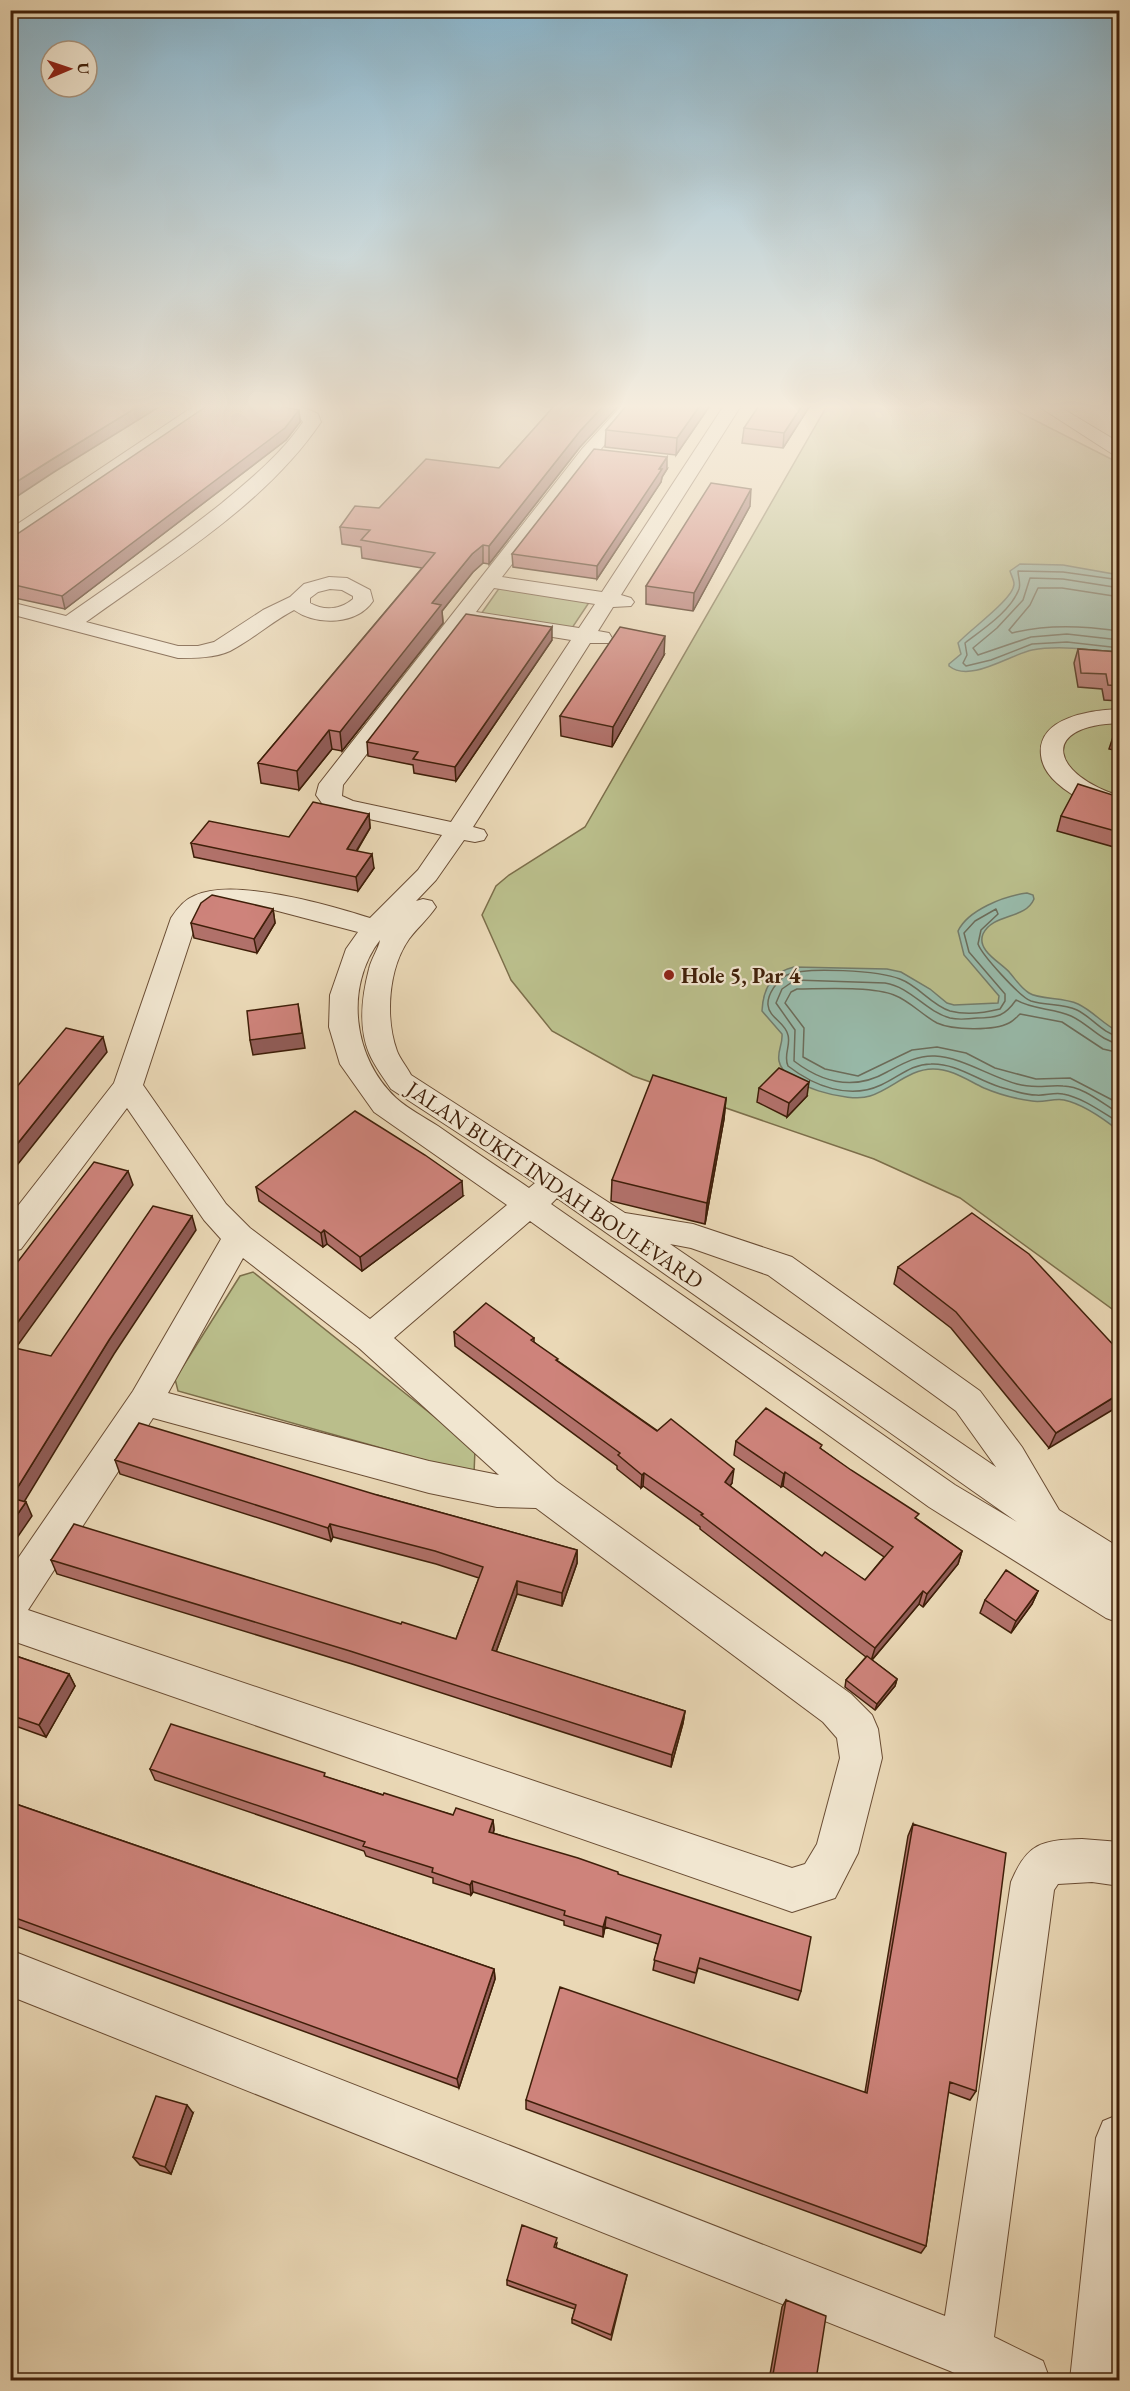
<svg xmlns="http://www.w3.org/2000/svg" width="1130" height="2391" font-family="'EB Garamond',serif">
<rect width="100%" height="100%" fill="#ead8b6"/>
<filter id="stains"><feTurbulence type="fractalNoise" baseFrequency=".00333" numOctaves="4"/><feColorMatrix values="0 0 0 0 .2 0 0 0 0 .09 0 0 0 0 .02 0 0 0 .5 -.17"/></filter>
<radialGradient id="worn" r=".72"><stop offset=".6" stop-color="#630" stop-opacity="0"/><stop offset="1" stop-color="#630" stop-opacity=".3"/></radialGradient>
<!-- green -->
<path fill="#babe8b" stroke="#7c6e4a" stroke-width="1.5" d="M 828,404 L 1003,404 L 1119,463 L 1119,1314 L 960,1198 L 874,1159 L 633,1076 L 552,1031 L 511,980 L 482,915 L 496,886 L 509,875 L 585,827 Z
M 500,587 L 590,601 L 572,628 L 481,614 Z
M 253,1272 L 475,1449 L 474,1474 L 178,1391 L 175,1379 L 240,1276 Z"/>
<!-- water -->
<path fill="#98baaa" stroke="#747c6a" stroke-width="1.5" d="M 1020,564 L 1063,565 L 1119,575 L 1119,654 C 1091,649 1060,645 1032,650 C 1009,655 970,683 949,666 L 949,664 L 961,654 L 958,643 C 968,631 1014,599 1014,584 C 1014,580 1011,575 1010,571 Z
M 1027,893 L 1033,895 L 1034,899 C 1025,920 993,913 983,934 C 976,951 1002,963 1010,973 C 1016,980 1021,988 1029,993 C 1040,1000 1063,997 1078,1004 C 1093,1011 1104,1025 1119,1032 L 1119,1131 C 1104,1119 1083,1104 1064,1100 C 1054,1098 1043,1103 1032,1101 C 1017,1099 998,1094 984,1088 C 967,1080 952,1069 933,1069 C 909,1069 892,1089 870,1096 C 849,1103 784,1087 779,1061 C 777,1051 783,1044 782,1034 L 762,1011 C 763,989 772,972 794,967 L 887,969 L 901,972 L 930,989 L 947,1003 L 954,1005 L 998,1003 L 999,996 L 964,955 L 958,931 C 968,910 1004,896 1027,893 Z"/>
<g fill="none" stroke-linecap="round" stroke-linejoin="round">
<!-- shore -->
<path stroke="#6c6c5a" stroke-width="1.5" d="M 1120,580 L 1063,572 L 1018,571 C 1018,577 1021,583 1019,589 C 1011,611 983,629 965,643 L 967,655 L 963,663 L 966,666 L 991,660 L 1032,644 L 1067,642 L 1120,648
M 1120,588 L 1063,579 L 1030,578 L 1023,600 L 997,628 L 973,648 L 978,655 L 1031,637 L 1067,634 L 1120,640
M 1120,597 L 1062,588 L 1038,588 L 1030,605 L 1009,630 L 1012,633 C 1048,624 1083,626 1120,631
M 1120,1037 C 1102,1033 1093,1018 1077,1010 C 1063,1003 1046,1006 1031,1001 C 1020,997 982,955 978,944 L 981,930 L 998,914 L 996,909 L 975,921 L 964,933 L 969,952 L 1005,994 L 1005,1001 L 1000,1009 C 984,1013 966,1015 950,1011 C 931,1005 919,986 900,979 C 880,971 806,966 787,975 C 777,980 767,995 768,1005 C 769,1018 785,1022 788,1035 C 791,1046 783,1055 788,1066 C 814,1086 849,1100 881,1085 C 899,1077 911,1064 931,1064 C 956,1063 977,1080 1000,1087 C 1011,1090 1024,1095 1036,1095 C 1045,1096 1054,1092 1063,1094 C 1084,1098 1103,1113 1120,1123
M 1120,1044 C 1100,1041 1089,1024 1071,1016 C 1053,1008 1033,1010 1016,1000 C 1005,1016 997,1018 977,1018 C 969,1019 958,1020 950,1018 C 925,1011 911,987 885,983 L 795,980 L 782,989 L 776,1003 L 795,1030 L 794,1061 C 823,1083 854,1091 887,1072 C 902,1064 917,1055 935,1056 C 961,1057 991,1077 1017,1084 C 1034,1089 1046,1085 1063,1086 C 1083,1086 1103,1104 1120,1114
M 1120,1053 L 1103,1049 L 1062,1022 L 1020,1014 C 1017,1017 1013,1021 1009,1023 C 994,1031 952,1030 937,1023 C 922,1015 910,1001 894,995 C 873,986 821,989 797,989 L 791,992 L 785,1003 L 804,1028 L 803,1057 L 825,1069 L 858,1076 L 912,1050 L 937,1047 L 966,1053 L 995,1068 L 1036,1079 L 1070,1078 L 1120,1104"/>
<defs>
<path id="minor" d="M 197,404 L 217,404 L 17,542 L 10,544 L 10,529 Z
M 231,404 C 258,404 293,400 318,414 L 321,422 C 265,505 166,564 86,622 L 178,646 L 198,646 L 214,642 L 263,610 L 290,597 L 304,584 L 329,577 L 347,578 L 370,590 L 373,601 C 357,625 317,626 294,610 C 271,622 252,640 230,651 C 215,658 194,658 178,658 L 10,614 L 10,602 L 66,616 C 119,579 172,543 222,503 C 252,478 281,454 303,422 L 300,418 L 239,409 ZM 330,589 L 342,590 L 353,596 L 353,599 C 340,610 324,611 310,603 L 310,598 L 318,592 Z
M 623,404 L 640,404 L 594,457 L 502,577 L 602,592 L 725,404 L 742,404 L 621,595 L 631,598 L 634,602 L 631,606 L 613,607 L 598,631 L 609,633 L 612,638 L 609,643 L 590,643 L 473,827 L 484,830 L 487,835 L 484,840 L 475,842 L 464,840 L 436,880 L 416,901 L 423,899 L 432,901 L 436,907 C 428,919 417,928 409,939 C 388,969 385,1018 397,1051 C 400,1059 407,1067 411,1075 L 625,1213 L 693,1224 L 792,1257 L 980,1391 L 1022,1447 L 1059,1510 L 1120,1548 L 1120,1623 L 1106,1618 L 929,1507 L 530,1221 L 394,1338 L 556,1481 L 851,1694 L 872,1715 L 878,1729 L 882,1758 L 858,1853 L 835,1898 L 792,1912 L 10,1640 L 10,1570 L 133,1391 L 221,1239 L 204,1220 L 127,1108 L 21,1249 L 10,1252 L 10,1216 L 114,1083 L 171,918 C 177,909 184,900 194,896 C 233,877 329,905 370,918 L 418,870 L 442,835 L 337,812 L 324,806 L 316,795 L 319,784 L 582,449 ZM 494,588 L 595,604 L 579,628 L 476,612 ZM 467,623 L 571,640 L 451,822 L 353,801 L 342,796 L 343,785 ZM 227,905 L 274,910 L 358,932 L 346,949 L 330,995 L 329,1027 L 340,1064 L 374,1112 L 507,1205 L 370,1319 L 250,1228 L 226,1204 L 143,1085 L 197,920 L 211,908 ZM 380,940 C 379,948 371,959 369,969 C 362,996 358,1026 369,1053 C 374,1065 383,1077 391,1089 L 535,1183 L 529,1188 C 498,1167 468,1147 438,1126 C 424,1117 408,1109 396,1098 C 353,1058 344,987 380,940 ZM 557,1198 L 1017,1522 L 955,1485 L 551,1204 ZM 670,1244 L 691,1248 L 768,1275 L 956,1411 L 996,1467 ZM 243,1258 L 359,1348 L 499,1475 L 429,1461 L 168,1393 ZM 153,1418 L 429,1493 L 497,1507 L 536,1508 L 823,1722 L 837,1738 L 840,1758 L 817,1844 L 805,1864 L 792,1868 L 28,1610 Z
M 1035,404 L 1055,404 L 1120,443 L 1120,456 L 1114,455 Z
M 1120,709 L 1120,723 C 1035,726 1054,776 1120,796 L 1120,811 C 1097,806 1074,799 1057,783 C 1049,776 1042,766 1041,755 C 1037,717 1092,710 1120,709 Z
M 1082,1839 L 1120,1842 L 1120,1886 L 1092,1882 L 1058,1884 L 1054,1890 L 994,2337 L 1043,2361 L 1050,2380 L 969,2380 L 950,2371 L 10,1996 L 10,1950 L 945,2316 L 1011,1882 C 1027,1843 1042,1840 1082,1839 Z
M 1120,2114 L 1120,2380 L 1070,2380 L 1096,2138 L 1103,2121 Z"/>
</defs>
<!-- minor casing -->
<use href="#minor" stroke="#6a4d34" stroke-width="2"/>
<!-- minor -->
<use href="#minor" fill="#f1e6d0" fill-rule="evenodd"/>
</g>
<!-- wall -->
<path fill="#b1716a" stroke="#3f1f09" stroke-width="1.5" d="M 556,404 L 620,404 L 580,447 L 489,564 L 483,563 L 473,572 L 442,611 L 443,623 L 342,751 L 332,749 L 299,790 L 261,783 L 258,763 L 422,568 L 362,558 L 361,547 L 342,544 L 340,527 L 379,508 L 499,468 Z
M 628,404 L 711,404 L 676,455 L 605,447 L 606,430 Z
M 811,404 L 783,448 L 742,443 L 744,428 Z
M 299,410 L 300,422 L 286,440 L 65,609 L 10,597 L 10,539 Z
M 667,469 L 662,477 L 661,482 L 597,579 L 513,567 L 512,554 Z
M 750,506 L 693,611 L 646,604 L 646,586 Z
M 552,640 L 456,781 L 414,773 L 413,765 L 368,756 L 367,742 Z
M 1078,649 L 1119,652 L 1119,701 L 1104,700 L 1102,689 L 1078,687 L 1074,663 Z
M 664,655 L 612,747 L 561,736 L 560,716 Z
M 1119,723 L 1119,751 L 1109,749 L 1114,734 Z
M 1119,797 L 1119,842 L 1117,841 L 1114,847 L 1057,831 L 1061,816 Z
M 369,814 L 370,828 L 357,851 L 374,868 L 358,891 L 194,857 L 191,843 L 289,837 Z
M 273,909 L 275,923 L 257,953 L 194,938 L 191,923 Z
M 759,1088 L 807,1096 L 787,1117 L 757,1102 Z
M 726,1098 L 724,1119 L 705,1224 L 611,1201 L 612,1180 Z
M 256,1187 L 463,1196 L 362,1271 L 327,1244 L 323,1247 L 259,1201 Z
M 898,1267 L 1119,1351 L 1049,1448 L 951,1328 L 894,1284 Z
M 454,1332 L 534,1338 L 534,1342 L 558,1361 L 732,1483 L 730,1486 L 822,1556 L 865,1580 L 884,1557 L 783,1486 L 781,1487 L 734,1455 L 736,1441 L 821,1449 L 917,1519 L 962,1551 L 958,1564 L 923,1607 L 919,1604 L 872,1660 L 897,1679 L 895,1686 L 875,1710 L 845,1687 L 846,1680 L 866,1657 L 700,1529 L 700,1527 L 643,1486 L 641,1488 L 617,1469 L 617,1466 L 455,1346 Z
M 115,1460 L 377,1495 L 577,1550 L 577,1563 L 562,1606 L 517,1594 L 496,1652 L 685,1711 L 683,1723 L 671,1767 L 352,1664 L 57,1574 L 51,1560 L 401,1624 L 456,1639 L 479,1578 L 436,1564 L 333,1537 L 331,1541 L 120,1474 Z
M 1038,1591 L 1032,1604 L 1011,1633 L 980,1613 L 985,1600 Z
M 10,1654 L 69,1674 L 75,1686 L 46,1737 L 10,1724 Z
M 150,1769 L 326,1777 L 383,1795 L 453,1815 L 493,1820 L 494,1830 L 493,1833 L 618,1874 L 801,1991 L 798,2000 L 698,1968 L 694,1983 L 653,1970 L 658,1944 L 605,1927 L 603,1937 L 564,1925 L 564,1921 L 473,1892 L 471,1895 L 433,1883 L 433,1878 L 366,1856 L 364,1851 L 155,1780 Z
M 10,1802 L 494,1969 L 495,1979 L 459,2088 L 10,1924 Z
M 913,1824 L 976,2091 L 970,2100 L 948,2092 L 926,2246 L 921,2253 L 526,2109 L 526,2100 L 865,2092 L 908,1836 Z
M 193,2113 L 171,2174 L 140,2165 L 133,2157 Z
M 557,2243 L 556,2248 L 627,2275 L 611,2340 L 572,2323 L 572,2319 L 575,2309 L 507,2285 L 507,2280 Z
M 786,2300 L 816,2380 L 769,2380 L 782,2307 Z"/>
<!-- shaded-wall -->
<path fill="#905c56" stroke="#3f1f09" stroke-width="1.5" d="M 142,404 L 164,404 L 54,472 L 10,501 L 10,486 L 51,460 Z
M 605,404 L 620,404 L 580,447 L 489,564 L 489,546 L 580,431 Z
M 701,404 L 711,404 L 676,455 L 677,438 Z
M 803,404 L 811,404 L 783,448 L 784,433 Z
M 299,410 L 300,422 L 286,440 L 65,609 L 62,596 Z
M 667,457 L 667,469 L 662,477 L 661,482 L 597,579 L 597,566 Z
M 751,489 L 750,506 L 693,611 L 694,593 Z
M 483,545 L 483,563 L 473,572 L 442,611 L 443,623 L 342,751 L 340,732 L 432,603 L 472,554 Z
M 552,627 L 552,640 L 456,781 L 455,767 Z
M 665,636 L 664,655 L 612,747 L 613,727 Z
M 329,730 L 332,749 L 299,790 L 297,771 Z
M 369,814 L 370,828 L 349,863 L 347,849 Z
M 1119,830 L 1117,841 L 1114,847 Z
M 372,854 L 374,868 L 358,891 L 356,877 Z
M 273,909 L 275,923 L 257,953 L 254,939 Z
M 298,1004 L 305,1048 L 253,1055 L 250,1040 Z
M 103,1037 L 107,1052 L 10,1174 L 10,1153 Z
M 809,1082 L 807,1096 L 787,1117 L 789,1103 Z
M 726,1098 L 724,1119 L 705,1224 L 707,1203 Z
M 128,1171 L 133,1185 L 10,1356 L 10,1333 Z
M 462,1181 L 463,1196 L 362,1271 L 360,1257 Z
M 192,1216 L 196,1230 L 114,1354 L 18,1512 L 11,1498 L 109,1340 Z
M 324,1230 L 327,1244 L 323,1247 L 321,1233 Z
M 1119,1394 L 1119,1406 L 1049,1448 L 1056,1433 Z
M 734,1469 L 732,1483 L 723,1496 L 725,1482 Z
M 785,1472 L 783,1486 L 781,1487 L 784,1474 Z
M 644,1473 L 643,1486 L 641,1488 L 642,1475 Z
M 26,1502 L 32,1516 L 10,1548 L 10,1525 Z
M 330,1524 L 333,1537 L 331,1541 L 328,1528 Z
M 577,1550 L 577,1563 L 562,1606 L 562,1593 Z
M 962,1551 L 958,1564 L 923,1607 L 927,1594 Z
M 517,1581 L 517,1594 L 492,1663 L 492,1650 Z
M 923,1591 L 919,1604 L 871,1661 L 875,1648 Z
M 1038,1591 L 1032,1604 L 1011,1633 L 1016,1621 Z
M 69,1674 L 75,1686 L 46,1737 L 39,1725 Z
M 897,1679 L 895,1686 L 875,1710 L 877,1704 Z
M 685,1711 L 683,1723 L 671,1767 L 672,1755 Z
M 10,1781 L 16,1789 L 10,1798 Z
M 493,1820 L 494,1830 L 490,1843 L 489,1832 Z
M 472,1881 L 473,1892 L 471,1895 L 470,1885 Z
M 606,1917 L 605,1927 L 603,1937 L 603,1927 Z
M 494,1969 L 495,1979 L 459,2088 L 457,2079 Z
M 187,2105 L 193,2113 L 171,2174 L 165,2167 Z"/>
<!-- building -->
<path fill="#ce837b" stroke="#3f1f09" stroke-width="1.5" d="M 22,404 L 142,404 L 51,460 L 10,486 L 10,411 Z
M 210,404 L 268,404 L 299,410 L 285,428 L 62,596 L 10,584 L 10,539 Z
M 556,404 L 605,404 L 580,431 L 489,546 L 483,545 L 472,554 L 432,603 L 441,605 L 340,732 L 329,730 L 297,771 L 258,763 L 435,553 L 361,540 L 370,530 L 340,527 L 355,506 L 379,508 L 426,459 L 499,468 Z
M 628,404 L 701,404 L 677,438 L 606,430 Z
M 760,404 L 803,404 L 784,433 L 744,428 Z
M 594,449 L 667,457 L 659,469 L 662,469 L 597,566 L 512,554 Z
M 711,483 L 751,489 L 694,593 L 646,586 Z
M 466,614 L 552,627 L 455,767 L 413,759 L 418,752 L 367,742 Z
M 620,627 L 665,636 L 613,727 L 560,716 Z
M 1078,649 L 1119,652 L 1119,686 L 1108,685 L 1106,674 L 1081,673 Z
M 1119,723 L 1119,735 L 1114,734 Z
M 1078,784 L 1119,797 L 1119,832 L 1061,816 Z
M 313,802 L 369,814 L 347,849 L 372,854 L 356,877 L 191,843 L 209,821 L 289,837 Z
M 212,895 L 273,909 L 254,939 L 191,923 L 201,903 Z
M 298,1004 L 302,1033 L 250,1040 L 247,1011 Z
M 66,1028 L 103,1037 L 10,1153 L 10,1095 Z
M 779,1068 L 809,1082 L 789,1103 L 759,1088 Z
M 653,1075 L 726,1098 L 707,1203 L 612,1180 Z
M 355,1111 L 425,1155 L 462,1181 L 360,1257 L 324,1230 L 321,1233 L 256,1187 Z
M 94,1162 L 128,1171 L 10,1333 L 10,1272 Z
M 153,1206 L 192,1216 L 109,1340 L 11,1498 L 26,1502 L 10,1525 L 10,1347 L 51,1356 Z
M 972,1213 L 1029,1254 L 1119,1351 L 1119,1394 L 1056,1433 L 956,1312 L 898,1267 Z
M 486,1303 L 534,1338 L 531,1340 L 558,1359 L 556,1360 L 657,1431 L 671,1419 L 734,1469 L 725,1482 L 822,1556 L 825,1552 L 865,1580 L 893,1547 L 785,1472 L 784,1474 L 736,1441 L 766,1408 L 822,1445 L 820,1448 L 851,1470 L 919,1514 L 915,1518 L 962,1551 L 927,1594 L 923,1591 L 875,1648 L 701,1515 L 703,1514 L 644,1473 L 642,1475 L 618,1455 L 620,1453 L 454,1332 Z
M 139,1423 L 377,1495 L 577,1550 L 562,1593 L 517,1581 L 492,1650 L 685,1711 L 672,1755 L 350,1651 L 51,1560 L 74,1524 L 401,1624 L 402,1622 L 456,1639 L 483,1567 L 435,1551 L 330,1524 L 328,1528 L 115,1460 Z
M 1006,1570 L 1038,1591 L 1016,1621 L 985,1600 Z
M 10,1654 L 69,1674 L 39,1725 L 10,1715 Z
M 867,1656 L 897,1679 L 877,1704 L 846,1680 Z
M 171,1724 L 325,1773 L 324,1776 L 383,1795 L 384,1793 L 453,1815 L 456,1808 L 493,1820 L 489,1832 L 578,1858 L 618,1872 L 618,1874 L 811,1937 L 801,1991 L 700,1958 L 696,1973 L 654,1960 L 661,1935 L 606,1917 L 603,1927 L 564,1915 L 565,1911 L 472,1881 L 470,1885 L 432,1872 L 433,1868 L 363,1846 L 365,1842 L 150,1769 Z
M 10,1802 L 494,1969 L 457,2079 L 10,1916 Z
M 913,1824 L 1006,1853 L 976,2091 L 950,2082 L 926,2246 L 526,2100 L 560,1987 L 867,2093 Z
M 156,2096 L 187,2105 L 165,2167 L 133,2157 Z
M 522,2225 L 557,2238 L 554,2247 L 627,2275 L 611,2335 L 572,2319 L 576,2305 L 507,2280 Z
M 786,2300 L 826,2316 L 816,2380 L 772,2380 Z"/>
<!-- sky -->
<linearGradient id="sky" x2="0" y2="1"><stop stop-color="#88b6cf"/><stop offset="0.55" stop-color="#f6edde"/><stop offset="1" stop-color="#f6edde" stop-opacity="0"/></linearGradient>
<rect width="1130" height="739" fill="url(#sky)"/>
<!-- markers -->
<circle fill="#8f2418" stroke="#f1e6d0" stroke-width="2" cx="669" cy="975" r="6"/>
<g text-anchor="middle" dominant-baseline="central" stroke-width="4.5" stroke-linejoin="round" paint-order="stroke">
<!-- poi labels -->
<g font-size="22" font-weight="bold" fill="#3f1f09" stroke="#f1e6d0" text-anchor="start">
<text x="681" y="975">Hole 5, Par 4</text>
</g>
<!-- street labels -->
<g font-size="22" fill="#3f1f09" stroke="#f1e6d0">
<text transform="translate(555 1185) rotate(34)">JALAN BUKIT INDAH BOULEVARD</text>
</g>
</g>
<!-- margin -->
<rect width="1130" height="2391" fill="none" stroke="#ead8b6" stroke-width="36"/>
<rect x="12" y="12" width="1106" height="2367" fill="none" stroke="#3f1f09" stroke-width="3"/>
<rect x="18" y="18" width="1094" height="2355" fill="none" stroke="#3f1f09" stroke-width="1.5"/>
<!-- north arrow -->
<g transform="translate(69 69) rotate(88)"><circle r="28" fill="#f1e6d0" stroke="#aa9680" stroke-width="1.5"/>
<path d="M0-4.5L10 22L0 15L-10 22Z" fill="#8f2418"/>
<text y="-9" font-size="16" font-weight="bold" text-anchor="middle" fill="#3f1f09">U</text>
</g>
<rect width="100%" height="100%" filter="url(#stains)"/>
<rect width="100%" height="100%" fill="url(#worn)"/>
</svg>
